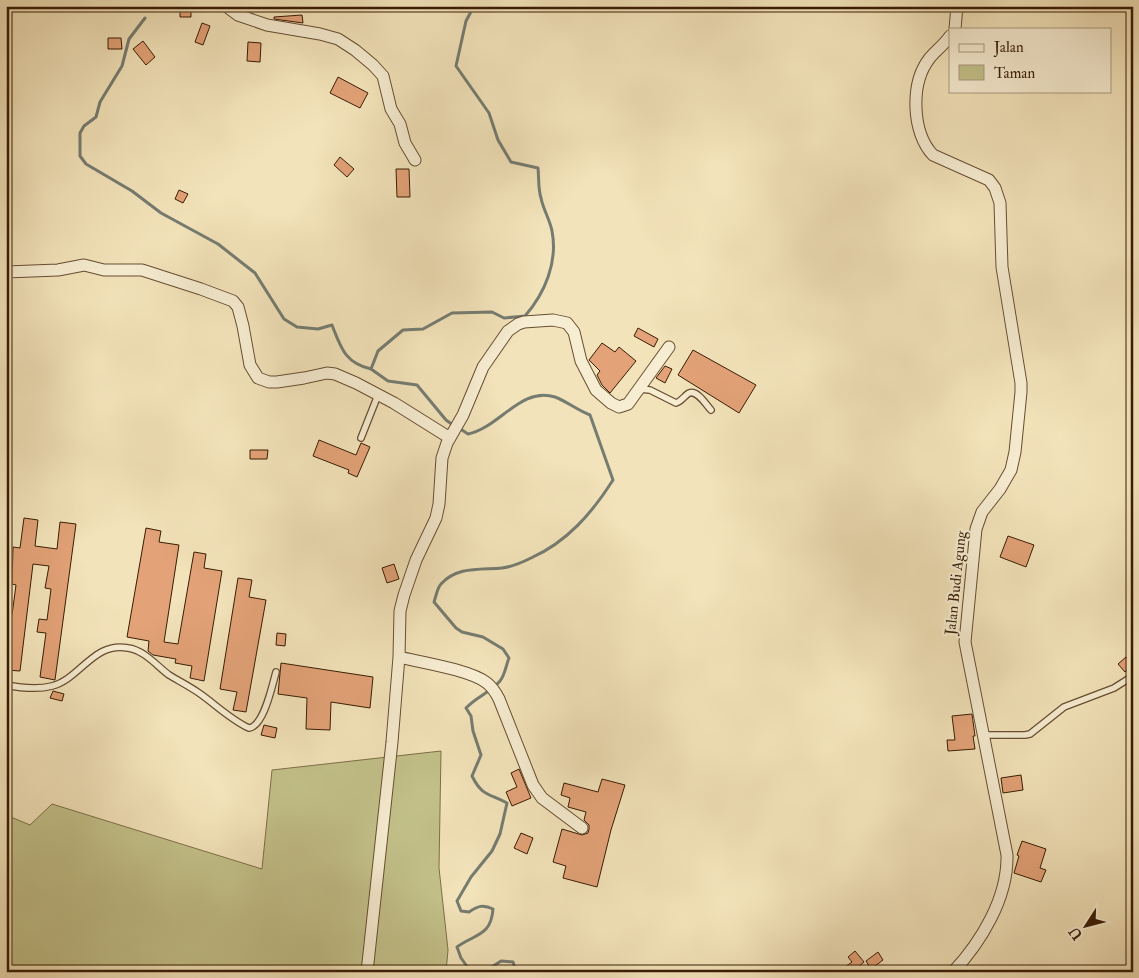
<svg xmlns="http://www.w3.org/2000/svg" width="1139" height="978" font-family="'IM FELL Double Pica',serif">
<rect width="100%" height="100%" fill="#f3e3ba"/>
<filter id="stains"><feTurbulence type="fractalNoise" baseFrequency=".004" numOctaves="4"/><feColorMatrix values="0 0 0 0 .2 0 0 0 0 .09 0 0 0 0 .02 0 0 0 .5 -.17"/></filter>
<radialGradient id="worn" r=".72"><stop offset=".6" stop-color="#630" stop-opacity="0"/><stop offset="1" stop-color="#630" stop-opacity=".3"/></radialGradient>
<!-- green -->
<path fill="#c3c18a" stroke="#7e6e48" d="M 441,751 L 439,868 L 448,950 L 446,972 L 6,972 L 6,815 L 30,825 L 52,804 L 262,869 L 272,770 Z"/>
<g fill="none" stroke-linecap="round" stroke-linejoin="round">
<!-- stream -->
<path stroke="#757c71" stroke-width="3" d="M 145,18 L 129,39 L 122,66 L 100,102 L 96,117 L 84,126 L 80,133 L 80,156 L 86,164 L 132,191 L 161,213 L 218,244 L 255,273 L 284,319 L 297,327 L 318,329 L 332,325 C 341,348 345,363 371,369 L 378,351 L 403,330 L 423,329 L 452,313 L 492,312 L 504,318 L 525,316 C 545,293 558,262 552,231 C 550,220 543,209 541,198 C 538,189 539,178 538,168 L 511,162 L 498,140 L 489,113 L 456,66 L 466,21 L 474,6
M 371,369 L 388,381 L 417,385 L 446,420 L 453,425
M 459,428 L 468,434 C 499,428 521,386 555,397 C 566,401 579,411 590,415 L 613,480 C 592,513 567,542 531,558 C 523,562 511,567 502,568 C 481,570 457,566 441,584 C 437,588 436,597 434,602 L 456,628 L 462,632 L 483,637 L 503,649 L 509,658 C 506,665 505,675 500,681 C 491,692 476,697 466,708 L 471,716 L 473,731 L 481,755 L 472,776 C 482,796 488,793 507,803 L 500,834 L 492,851 L 471,877 L 457,901 L 461,911 L 469,912 C 478,906 483,904 493,909 C 491,937 474,934 457,947 L 461,958 L 471,972
M 484,972 L 501,961 L 513,962 L 516,972"/>
</g>
<!-- building -->
<path fill="#e3a277" stroke="#381c05" d="M 180,6 L 191,6 L 191,17 L 180,17 Z
M 302,15 L 303,23 L 274,19 L 274,17 Z
M 202,23 L 210,26 L 203,45 L 195,42 Z
M 108,38 L 121,38 L 122,49 L 108,49 Z
M 143,41 L 155,57 L 146,65 L 133,49 Z
M 248,42 L 261,43 L 260,62 L 247,61 Z
M 338,77 L 368,93 L 360,108 L 330,93 Z
M 340,157 L 354,169 L 347,177 L 334,165 Z
M 396,169 L 409,169 L 410,197 L 397,197 Z
M 179,190 L 188,194 L 183,203 L 175,199 Z
M 638,328 L 658,339 L 654,347 L 634,336 Z
M 602,343 L 615,352 L 619,347 L 636,361 L 610,393 L 602,385 L 597,375 L 600,371 L 589,360 Z
M 693,350 L 756,385 L 739,413 L 678,375 Z
M 665,366 L 672,369 L 665,383 L 656,378 Z
M 319,440 L 356,455 L 361,443 L 370,447 L 357,477 L 348,473 L 349,470 L 313,456 Z
M 250,450 L 268,450 L 267,459 L 250,459 Z
M 24,518 L 38,520 L 35,546 L 57,549 L 60,522 L 76,524 L 55,680 L 40,677 L 46,633 L 37,632 L 39,619 L 47,620 L 51,589 L 45,588 L 49,566 L 33,564 L 20,671 L 6,670 L 11,627 L 6,626 L 6,614 L 12,615 L 16,585 L 12,584 L 13,547 L 20,548 Z
M 146,528 L 161,531 L 159,542 L 179,545 L 164,642 L 178,644 L 194,552 L 206,554 L 204,568 L 222,571 L 204,681 L 190,678 L 192,666 L 175,663 L 176,659 L 153,655 L 148,651 L 149,641 L 127,637 Z
M 1008,536 L 1034,545 L 1026,567 L 1000,557 Z
M 394,564 L 399,579 L 387,583 L 382,568 Z
M 238,578 L 252,580 L 249,597 L 266,600 L 246,712 L 233,710 L 237,692 L 220,689 Z
M 277,633 L 286,634 L 285,646 L 276,645 Z
M 1126,657 L 1133,666 L 1125,672 L 1118,664 Z
M 281,663 L 373,677 L 370,708 L 331,702 L 330,730 L 306,729 L 307,698 L 278,694 Z
M 53,691 L 64,694 L 62,701 L 50,698 Z
M 972,714 L 975,736 L 973,736 L 975,749 L 948,751 L 947,740 L 955,740 L 952,716 Z
M 264,725 L 277,728 L 275,738 L 261,735 Z
M 519,769 L 531,798 L 512,806 L 506,792 L 517,787 L 511,773 Z
M 1021,775 L 1023,790 L 1003,793 L 1001,778 Z
M 602,779 L 625,785 L 611,830 L 597,887 L 563,878 L 566,866 L 553,862 L 562,829 L 582,835 L 588,833 L 589,829 L 589,825 L 584,820 L 586,812 L 568,807 L 570,798 L 561,795 L 564,783 L 598,792 Z
M 521,833 L 533,838 L 527,854 L 514,848 Z
M 1022,841 L 1046,849 L 1040,868 L 1046,870 L 1041,882 L 1014,873 L 1019,856 L 1017,855 Z
M 855,951 L 864,962 L 852,972 L 838,972 L 852,962 L 848,957 Z
M 878,952 L 883,960 L 871,969 L 866,961 Z"/>
<g fill="none" stroke-linecap="round" stroke-linejoin="round">
<defs>
<path id="lane" d="M 639,389 L 650,390 L 676,403 C 682,401 684,396 689,393 C 698,390 706,405 711,410
M 361,438 L 378,395
M 6,685 C 21,688 37,690 52,686 C 80,679 94,641 128,648 C 144,650 157,666 169,675 C 179,681 189,686 199,693 C 215,704 231,720 249,728 C 264,726 272,686 276,672
M 983,735 L 1025,735 L 1030,734 L 1064,707 L 1114,688 L 1133,676"/>
<path id="street" d="M 226,6 L 238,15 L 267,25 L 320,34 L 338,39 L 355,50 L 373,65 L 383,76 L 391,109 L 400,124 L 405,143 L 415,160
M 955,29 L 957,6
M 950,36 C 944,45 935,51 929,59 C 910,84 912,133 933,155 L 989,180 L 995,188 L 1000,203 L 1002,267 L 1021,383 L 1021,392 L 1015,452 L 1011,470 L 1000,489 L 982,512 L 976,529 L 965,642 L 1007,855 C 1008,898 981,942 953,972
M 6,272 L 58,270 L 84,265 L 104,270 L 142,270 L 201,289 L 233,301 L 238,307 L 243,326 L 250,365 L 258,378 L 269,382 L 277,382 L 304,378 L 327,373 L 335,374 L 356,383 L 394,403 L 450,438
M 399,657 C 420,662 471,670 487,683 C 492,687 496,693 499,699 L 533,785 L 542,798 L 582,828
M 367,972 L 392,742 L 399,657 L 400,611 L 404,595 L 416,560 L 436,518 L 439,504 L 442,458 L 447,443 L 463,415 L 483,367 L 508,331 L 518,324 L 524,322 L 553,320 L 567,323 L 574,332 L 581,361 L 596,390 L 611,403 L 619,407 L 628,404 L 669,347"/>
</defs>
<!-- lane casing -->
<use href="#lane" stroke="#674e32" stroke-width="8"/>
<!-- street casing -->
<use href="#street" stroke="#674e32" stroke-width="13"/>
<!-- lane -->
<use href="#lane" stroke="#f7edd2" stroke-width="5.5"/>
<!-- street -->
<use href="#street" stroke="#f7edd2" stroke-width="11"/>
</g>
<g text-anchor="middle" dominant-baseline="central" stroke-width="4.5" stroke-linejoin="round" paint-order="stroke">
<!-- street labels -->
<g font-size="15" fill="#381c05" stroke="#f7edd2">
<text transform="translate(956 583) rotate(-84)">Jalan Budi Agung</text>
</g>
</g>
<!-- margin -->
<rect width="1139" height="978" fill="none" stroke="#f3e3ba" stroke-width="25"/>
<rect x="8" y="8" width="1124" height="963" fill="none" stroke="#381c05" stroke-width="2.5"/>
<rect x="12" y="12" width="1114" height="953" fill="none" stroke="#381c05"/>
<!-- legend -->
<rect x="949" y="28" width="162" height="65" fill="#f7edd2" stroke="#ab9980"/>
<rect x="959" y="44" width="25" height="8" fill="#f7edd2" stroke="#ab9980"/>
<text x="994" y="52" font-size="15" fill="#381c05">Jalan</text>
<rect x="959" y="65" width="25" height="15" fill="#c3c18a" stroke="#ab9980"/>
<text x="994" y="78" font-size="15" fill="#381c05">Taman</text>
<!-- north arrow -->
<g transform="translate(1086 926) rotate(234)" stroke="#f7edd2" stroke-width="4" paint-order="stroke">
<path d="M0-4L9 19L0 12L-9 19Z" fill="#381c05"/>
<text y="-8" font-size="14" font-weight="bold" text-anchor="middle" fill="#381c05">U</text>
</g>
<rect width="100%" height="100%" filter="url(#stains)"/>
<rect width="100%" height="100%" fill="url(#worn)"/>
</svg>
